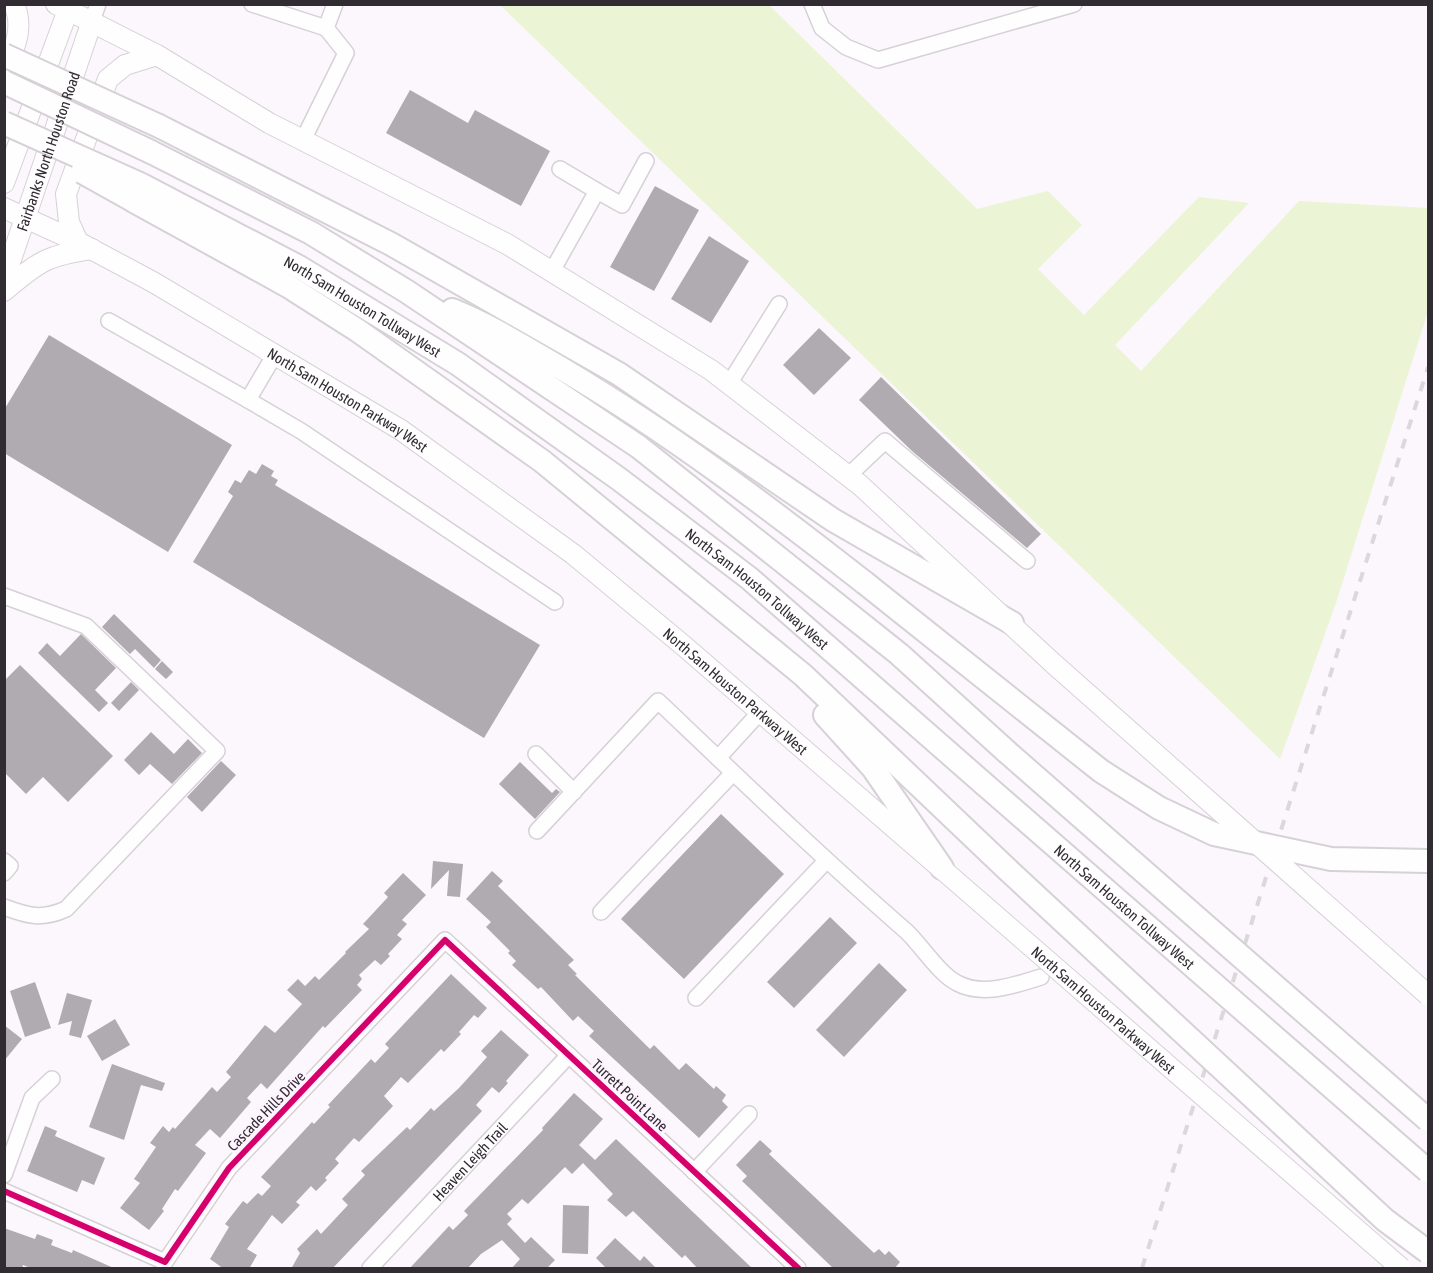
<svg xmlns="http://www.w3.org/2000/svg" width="1433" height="1273" font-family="'Asap Condensed',sans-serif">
<rect width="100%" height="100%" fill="#fcf7fc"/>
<!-- green -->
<path fill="#ebf4d4" d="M 500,5 L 769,5 L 977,209 L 1048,191 L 1082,225 L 1038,269 L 1084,315 L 1199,197 L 1249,203 L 1115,345 L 1141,371 L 1299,201 L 1428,208 L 1428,311 L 1336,603 L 1280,759 Z"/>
<!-- building -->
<path fill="#afabb0" d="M 410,90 L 468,123 L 475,110 L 550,151 L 521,206 L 386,133 Z
M 655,186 L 699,210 L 654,291 L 610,267 Z
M 709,236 L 749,261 L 711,323 L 671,299 Z
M 819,328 L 851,358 L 814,395 L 783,365 Z
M 49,335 L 232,445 L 168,552 L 4,453 L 4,410 Z
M 881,377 L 1041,534 L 1027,548 L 912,451 L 859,400 Z
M 262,464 L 274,471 L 271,476 L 278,480 L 275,485 L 540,645 L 484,738 L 193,562 L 233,496 L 228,492 L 235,480 L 241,483 L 249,470 L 256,474 Z
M 114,614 L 161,660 L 154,668 L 135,649 L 130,654 L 102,627 Z
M 81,634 L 116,668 L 95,690 L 108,703 L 99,712 L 38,653 L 47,643 L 60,656 Z
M 162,661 L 173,672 L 166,679 L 155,669 Z
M 20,665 L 113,756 L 68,802 L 43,777 L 26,794 L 4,772 L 4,681 Z
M 131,682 L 139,690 L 119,711 L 111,703 Z
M 151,732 L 174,754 L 188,739 L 202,753 L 172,784 L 150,764 L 139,775 L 124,760 Z
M 221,761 L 236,775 L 202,812 L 187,797 Z
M 520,762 L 552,793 L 556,789 L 560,792 L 535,819 L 499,784 Z
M 721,814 L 784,874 L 684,979 L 621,919 Z
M 433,861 L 463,864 L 460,897 L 447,896 L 449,870 L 431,889 Z
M 492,871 L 503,881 L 498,886 L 574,960 L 568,965 L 577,974 L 575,975 L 650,1049 L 654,1045 L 679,1070 L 686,1063 L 714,1089 L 716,1086 L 726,1095 L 722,1101 L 728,1107 L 699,1138 L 589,1036 L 594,1031 L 578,1016 L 573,1021 L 541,987 L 538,989 L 512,965 L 516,961 L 508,953 L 510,951 L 486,927 L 491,922 L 466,899 Z
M 403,873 L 426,895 L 402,920 L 407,924 L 397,935 L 402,939 L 388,954 L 390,956 L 381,965 L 375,960 L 359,975 L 362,979 L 357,985 L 362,990 L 325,1028 L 323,1026 L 267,1089 L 261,1083 L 247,1098 L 251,1102 L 220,1138 L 210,1129 L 195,1145 L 206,1153 L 178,1191 L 175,1189 L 162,1209 L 164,1211 L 149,1230 L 120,1208 L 140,1183 L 134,1179 L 156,1147 L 150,1143 L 163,1126 L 169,1132 L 173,1127 L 175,1129 L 212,1087 L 217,1092 L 231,1077 L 226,1072 L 265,1025 L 275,1033 L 302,1004 L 287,990 L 298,979 L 305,986 L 315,976 L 319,980 L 346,953 L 345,952 L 369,929 L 363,924 L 388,897 L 384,893 Z
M 830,917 L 857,943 L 794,1008 L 767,982 Z
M 879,963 L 907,990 L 844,1057 L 816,1030 Z
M 451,974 L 487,1008 L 478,1018 L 474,1015 L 459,1032 L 461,1034 L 444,1052 L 441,1049 L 408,1083 L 401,1077 L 384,1096 L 393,1106 L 359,1142 L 354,1138 L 335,1159 L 339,1163 L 325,1178 L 327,1180 L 316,1191 L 311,1186 L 296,1202 L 300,1205 L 282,1224 L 272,1215 L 247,1249 L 257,1255 L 249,1269 L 224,1269 L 210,1259 L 229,1227 L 225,1224 L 243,1201 L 247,1204 L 258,1193 L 262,1196 L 271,1186 L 261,1177 L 312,1122 L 314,1124 L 330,1107 L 328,1105 L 371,1059 L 375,1063 L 389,1048 L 385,1044 Z
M 35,982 L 51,1028 L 25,1037 L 10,991 Z
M 67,993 L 92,1000 L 81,1038 L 69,1035 L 72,1021 L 58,1025 Z
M 115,1019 L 130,1045 L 102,1061 L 87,1036 Z
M 4,1025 L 22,1039 L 4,1061 Z
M 501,1030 L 529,1055 L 506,1081 L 508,1083 L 499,1093 L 492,1087 L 476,1105 L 482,1111 L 332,1269 L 291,1269 L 300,1253 L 297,1249 L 317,1229 L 321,1234 L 348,1205 L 342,1199 L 365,1175 L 361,1171 L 407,1127 L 410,1130 L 431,1108 L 434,1111 L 459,1088 L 487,1057 L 481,1051 Z
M 112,1064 L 165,1083 L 162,1091 L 141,1085 L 124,1140 L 89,1127 Z
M 574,1093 L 603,1119 L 579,1145 L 595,1160 L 616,1139 L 753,1269 L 698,1269 L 685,1255 L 682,1258 L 633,1211 L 626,1217 L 607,1200 L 613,1194 L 583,1163 L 572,1174 L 565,1167 L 528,1204 L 522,1199 L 507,1214 L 512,1219 L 507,1224 L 525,1243 L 531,1237 L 555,1260 L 546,1269 L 511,1269 L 520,1259 L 502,1240 L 481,1254 L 467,1269 L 409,1269 L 449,1226 L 453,1230 L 468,1215 L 464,1211 L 543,1130 L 542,1128 Z
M 45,1126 L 57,1131 L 55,1136 L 105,1158 L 94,1185 L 82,1180 L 77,1192 L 27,1171 Z
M 760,1140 L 772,1151 L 769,1154 L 874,1253 L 879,1249 L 885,1255 L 889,1251 L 900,1262 L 894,1269 L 834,1269 L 742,1181 L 747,1176 L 736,1165 Z
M 563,1205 L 589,1206 L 588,1254 L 562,1253 Z
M 4,1228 L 35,1239 L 37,1234 L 53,1240 L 51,1245 L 72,1253 L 73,1250 L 116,1269 L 33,1269 L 23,1265 L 22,1269 L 4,1269 Z
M 615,1238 L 640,1261 L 644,1256 L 657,1269 L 607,1269 L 596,1258 Z"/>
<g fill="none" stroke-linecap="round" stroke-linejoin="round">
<defs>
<g id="minor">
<path d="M 252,4 L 326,28"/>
<path d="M 812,4 L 822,28 L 846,47 L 878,60 L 1074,4"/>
<path d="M 92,21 L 98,4"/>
<path d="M 303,140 L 346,53 L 326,28 L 335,4"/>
<path d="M 560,169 L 597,191"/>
<path d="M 552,271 L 597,191 L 622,205 L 646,161"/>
<path d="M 109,321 L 248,400"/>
<path d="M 275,354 L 248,400 L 301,431 L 555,602"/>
<path d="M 729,384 L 779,304"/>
<path d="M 848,476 L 885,441 L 1027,561"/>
<path d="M 4,596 L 86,626 L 217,751 L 66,909 C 42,920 28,916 4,907"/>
<path d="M 536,754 L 574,792"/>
<path d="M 718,758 L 761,711"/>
<path d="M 537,831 L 658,701 C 740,779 821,857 906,931 C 922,946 939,974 957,983 C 983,997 1015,985 1041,977"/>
<path d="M 4,861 L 10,866 L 4,873"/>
<path d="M 601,912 L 733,773"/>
<path d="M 696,998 L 826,861"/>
<path d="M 694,1172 L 749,1114"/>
<path d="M 4,1175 L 32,1098 L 52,1079"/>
<path d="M 4,1191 L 165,1262 L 229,1168 L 445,940 L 798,1268"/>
<path id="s1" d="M 370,1268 L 569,1055"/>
</g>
<g id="major">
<path d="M 56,4 L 157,55 L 269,123 L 507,244 L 711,370 L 860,485 L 1055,665"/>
<path d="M 4,75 C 13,51 25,29 14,4"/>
<path d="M 4,183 L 68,10"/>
<path id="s2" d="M 4,208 L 78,242 L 153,282 L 401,430 L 573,554 L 684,646 L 980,902"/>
<path d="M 78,242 L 69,222 L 66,194 L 108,79 L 125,65 L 157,55"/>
<path id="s3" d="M 4,280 L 92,21"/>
<path d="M 4,291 C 38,262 47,255 92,249"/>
</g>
<g id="highway">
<path d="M 159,126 L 391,244 L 619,374 L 833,520 L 1012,623"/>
<path d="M 151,152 L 311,233 L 406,291 L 639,447 L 899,654 L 1007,752"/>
<path id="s4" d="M 140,184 L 299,267 L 458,364 L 619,479 L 749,578 L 983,783"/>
<path d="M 134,201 L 288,286 L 357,330 L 542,461 L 803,675 L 1008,870"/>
<path d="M 452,310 C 492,326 527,349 564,370 C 670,433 768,507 865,583"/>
<path d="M 825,715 L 873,768 L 942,868"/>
</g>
</defs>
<!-- minor casing -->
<use href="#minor" stroke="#d6d1d6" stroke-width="18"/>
<!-- major casing -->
<use href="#major" stroke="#d6d1d6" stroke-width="22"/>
<!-- highway casing -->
<use href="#highway" stroke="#d6d1d6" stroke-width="26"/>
<!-- minor -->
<use href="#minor" stroke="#fffeff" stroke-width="15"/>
<!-- major -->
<use href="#major" stroke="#fffeff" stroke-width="20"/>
<!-- highway -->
<use href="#highway" stroke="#fffeff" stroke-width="22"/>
<!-- rail -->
<path stroke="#dad8da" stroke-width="4" stroke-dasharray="10 10" stroke-linecap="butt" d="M 1142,1268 L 1428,367"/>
<defs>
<g id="major-bridge">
<path d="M 1055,665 L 1428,995"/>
<path id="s5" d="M 980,902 L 1401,1268"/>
</g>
<g id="highway-bridge">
<path d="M 4,55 L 159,126"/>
<path d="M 4,82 L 151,152"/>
<path d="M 4,123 L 140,184"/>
<path d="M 82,172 L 134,201"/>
<path d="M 865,583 L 1101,771 L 1159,808 L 1214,834 L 1331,859 L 1428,861"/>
<path d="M 1007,752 L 1428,1120"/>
<path id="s6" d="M 983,783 L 1428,1171"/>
<path d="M 1008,870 L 1385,1220 L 1428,1252"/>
</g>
</defs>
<!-- major-bridge casing -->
<use href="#major-bridge" stroke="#d6d1d6" stroke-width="22" stroke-linecap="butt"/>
<!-- highway-bridge casing -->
<use href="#highway-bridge" stroke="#d6d1d6" stroke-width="26" stroke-linecap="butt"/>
<!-- major-bridge -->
<use href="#major-bridge" stroke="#fffeff" stroke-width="20"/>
<!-- highway-bridge -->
<use href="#highway-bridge" stroke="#fffeff" stroke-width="22"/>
<defs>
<path id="cycleway" d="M 4,1191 L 165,1262 L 229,1168 L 445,940 L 798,1268"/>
</defs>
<!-- cycleway casing -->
<use href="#cycleway" stroke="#fdf4ff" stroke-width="10"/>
<!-- cycleway -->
<use href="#cycleway" stroke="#d6006c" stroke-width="6"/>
</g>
<g text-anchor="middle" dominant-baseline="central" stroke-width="6" stroke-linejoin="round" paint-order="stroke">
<!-- street labels -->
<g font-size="15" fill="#312c32" stroke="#fdf4ff">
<text stroke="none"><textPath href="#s3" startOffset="136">Fairbanks North Houston Road</textPath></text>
<text stroke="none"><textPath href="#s4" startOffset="254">North Sam Houston Tollway West</textPath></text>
<text stroke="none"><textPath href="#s2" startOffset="394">North Sam Houston Parkway West</textPath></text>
<text stroke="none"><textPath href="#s4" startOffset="740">North Sam Houston Tollway West</textPath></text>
<text stroke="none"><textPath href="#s2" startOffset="880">North Sam Houston Parkway West</textPath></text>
<text stroke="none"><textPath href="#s6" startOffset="188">North Sam Houston Tollway West</textPath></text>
<text stroke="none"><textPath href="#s5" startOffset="164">North Sam Houston Parkway West</textPath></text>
<text transform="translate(630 1095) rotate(43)">Turrett Point Lane</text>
<text transform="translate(266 1111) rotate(-46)">Cascade Hills Drive</text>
<text stroke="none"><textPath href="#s1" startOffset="146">Heaven Leigh Trail</textPath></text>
</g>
</g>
<!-- border -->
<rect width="1433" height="1273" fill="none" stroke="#312c32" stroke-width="12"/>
</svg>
